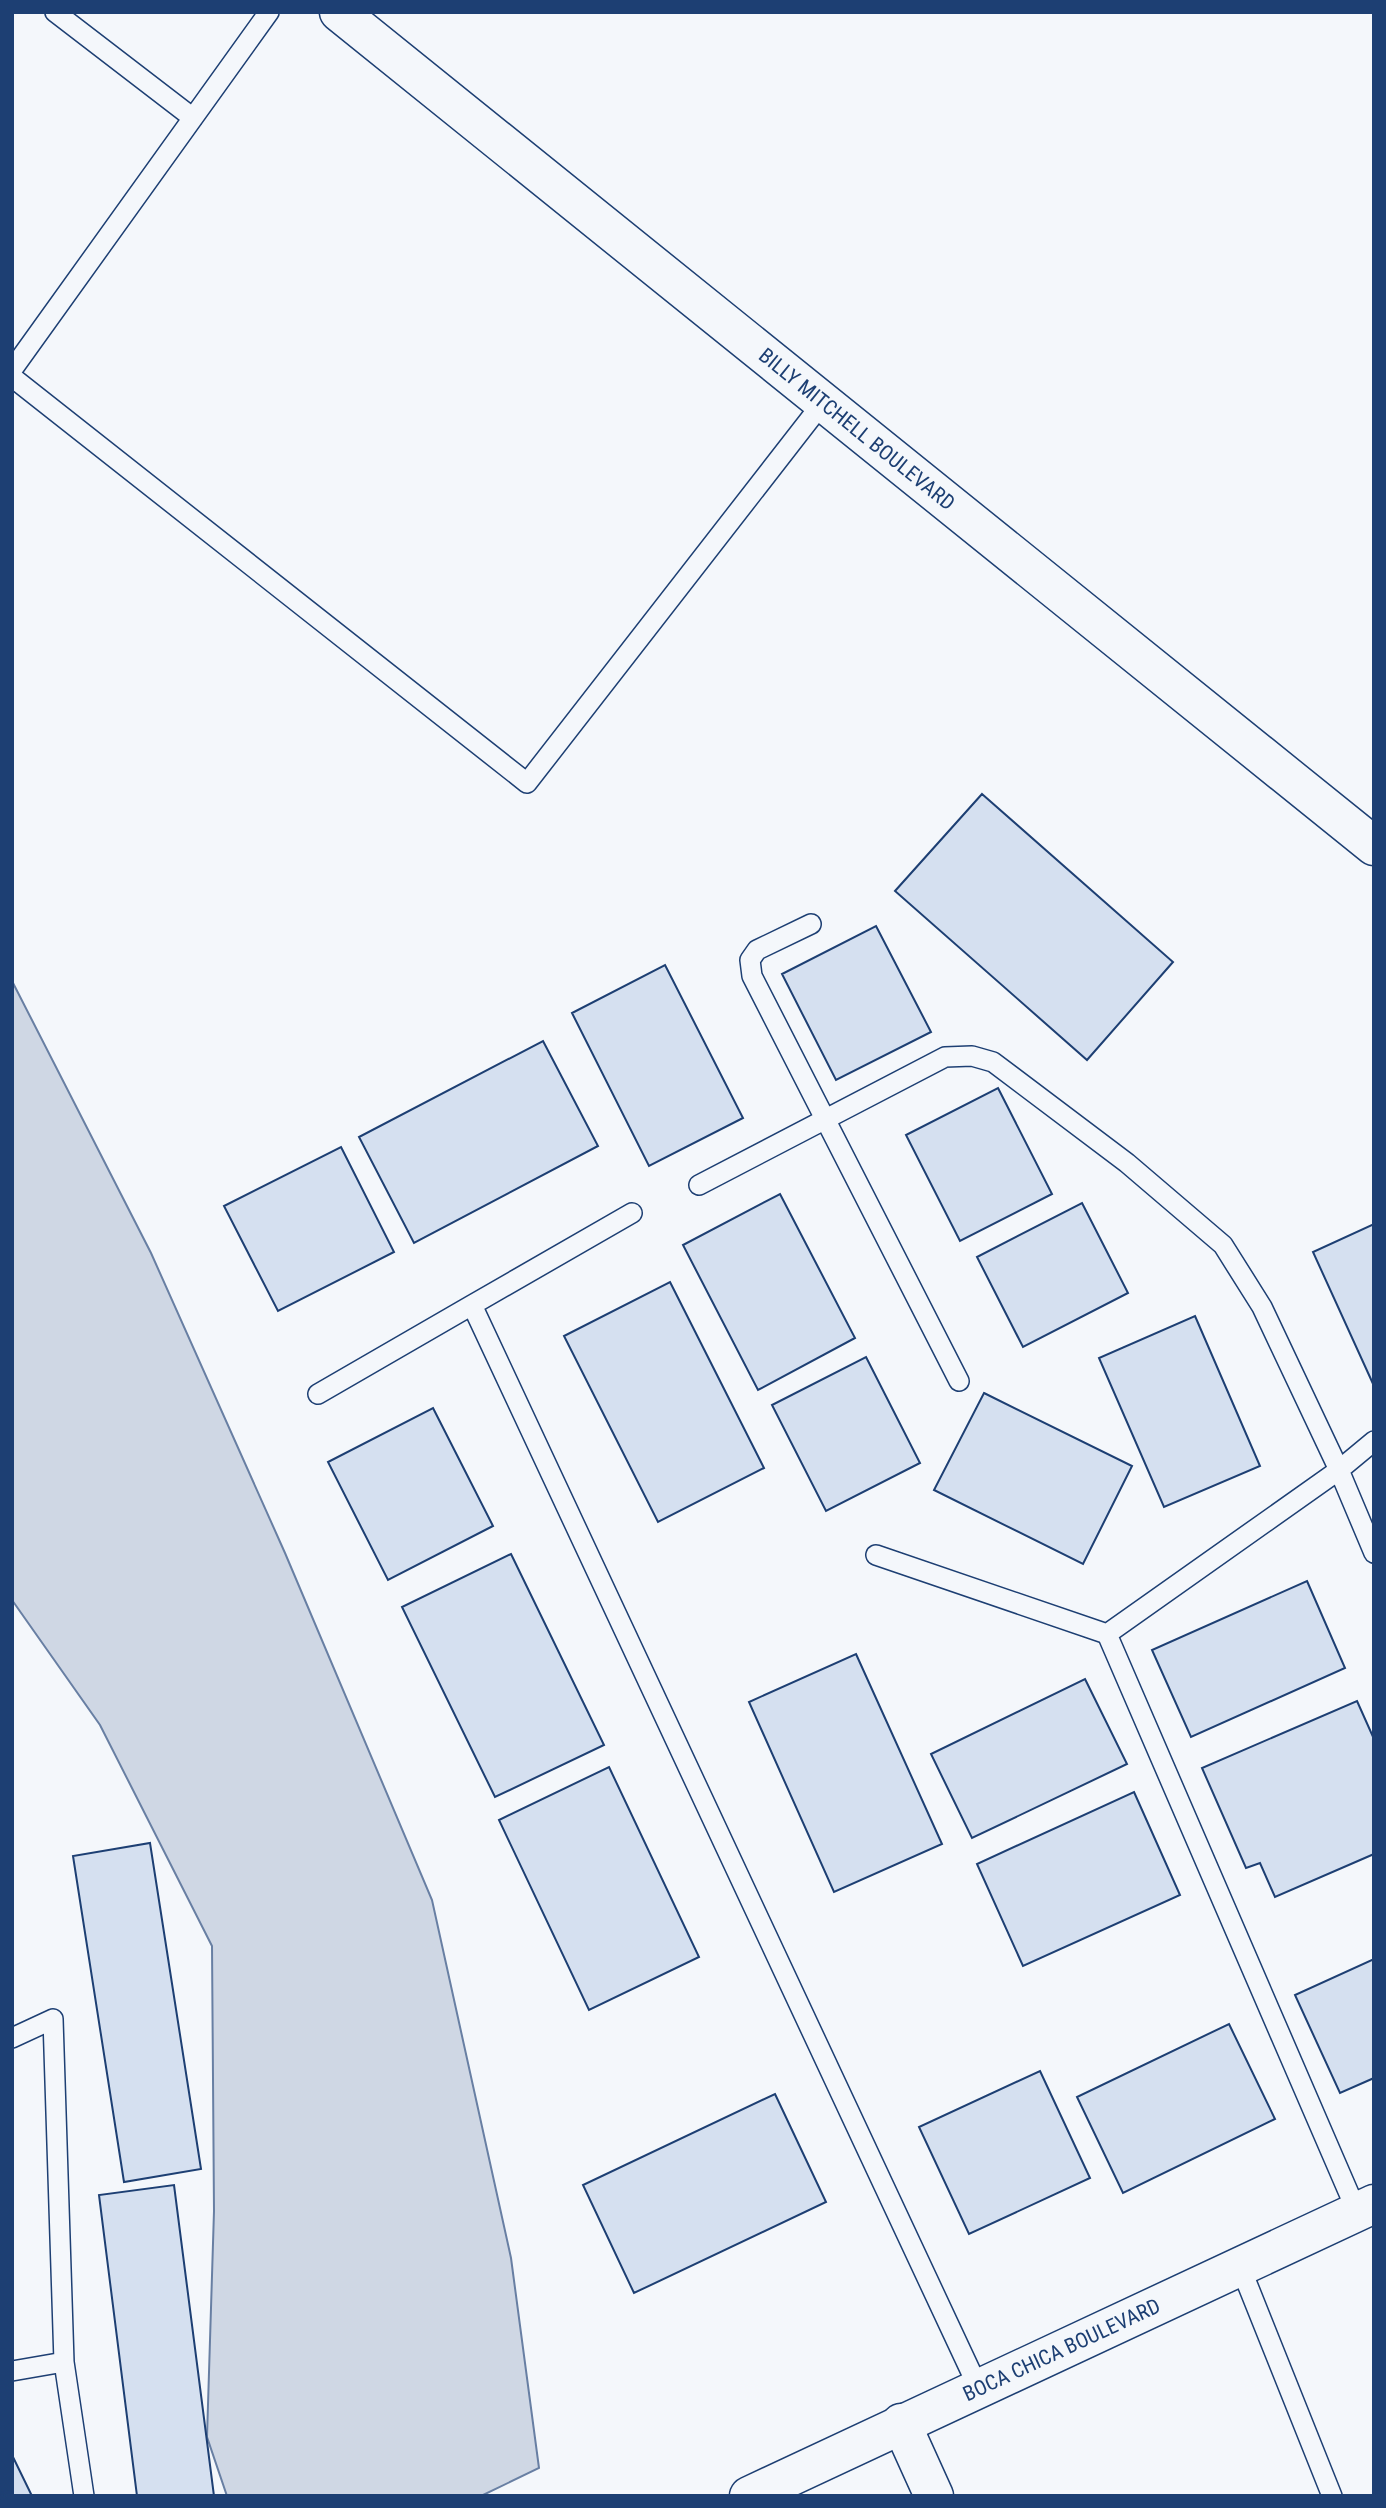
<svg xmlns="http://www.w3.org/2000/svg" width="1386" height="2508" font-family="'Roboto Condensed',sans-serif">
<rect width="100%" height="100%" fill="#f4f7fb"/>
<!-- water -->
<path fill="#cfd7e4" stroke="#687fa3" stroke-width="2" d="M 12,981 L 151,1253 L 285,1553 L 432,1900 L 511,2258 L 539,2468 L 481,2496 L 227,2496 L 207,2437 L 214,2211 L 212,1946 L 100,1725 L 12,1600 Z"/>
<!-- building -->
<path fill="#d5e0f0" stroke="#1d3f73" stroke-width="2" d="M 982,794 L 1173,962 L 1087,1060 L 895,891 Z
M 876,926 L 931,1032 L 836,1080 L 782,974 Z
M 665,965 L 743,1118 L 649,1166 L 572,1013 Z
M 543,1041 L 598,1146 L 414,1243 L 359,1137 Z
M 998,1088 L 1052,1194 L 960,1241 L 906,1135 Z
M 341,1147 L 394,1252 L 278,1311 L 224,1206 Z
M 780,1194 L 855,1338 L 758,1390 L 683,1245 Z
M 1082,1203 L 1128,1293 L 1023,1347 L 977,1257 Z
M 1374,1224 L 1374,1386 L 1313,1252 Z
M 670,1282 L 764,1468 L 658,1522 L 564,1336 Z
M 1195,1316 L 1260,1466 L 1164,1507 L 1099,1358 Z
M 866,1357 L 920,1463 L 826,1511 L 772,1405 Z
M 984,1393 L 1132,1466 L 1083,1564 L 934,1490 Z
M 433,1408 L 493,1526 L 388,1580 L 328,1462 Z
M 511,1554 L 604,1745 L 495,1797 L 402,1607 Z
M 1307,1581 L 1345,1668 L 1191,1737 L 1152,1650 Z
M 856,1654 L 942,1844 L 834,1892 L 749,1702 Z
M 1085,1679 L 1127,1764 L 972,1838 L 931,1754 Z
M 1357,1701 L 1374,1739 L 1374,1854 L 1275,1897 L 1260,1863 L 1246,1868 L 1202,1768 Z
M 609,1767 L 699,1957 L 589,2010 L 499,1820 Z
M 1134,1792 L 1180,1895 L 1023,1966 L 977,1864 Z
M 150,1843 L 201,2169 L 124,2182 L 73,1856 Z
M 1374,1959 L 1374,2078 L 1340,2093 L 1295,1995 Z
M 1229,2024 L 1275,2119 L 1123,2193 L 1077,2097 Z
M 1040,2071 L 1090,2178 L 969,2234 L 919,2127 Z
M 775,2094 L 826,2202 L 634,2293 L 583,2185 Z
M 174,2185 L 214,2496 L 137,2496 L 99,2195 Z
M 12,2455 L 32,2496 L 12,2496 Z"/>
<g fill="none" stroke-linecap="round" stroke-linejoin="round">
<defs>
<path id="service" d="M 55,12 L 193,118
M 12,370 L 269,12
M 12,377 L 527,783 L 824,401
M 811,924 L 757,950 L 750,960 L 752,976 L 959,1381
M 699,1185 L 945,1057 L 972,1056 L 993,1062 L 1127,1163 L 1223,1245 L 1262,1307 L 1339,1470 L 1374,1441
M 632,1213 L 472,1305 L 978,2387
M 318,1394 L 472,1305
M 876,1555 L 1107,1634 L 1357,2212
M 1107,1634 L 1339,1470 L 1374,1553
M 12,2038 L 53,2019 L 64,2362 L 84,2496
M 1240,2266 L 1332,2496
M 12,2371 L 64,2362"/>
<path id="minor" d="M 901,2423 L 934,2496"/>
<g id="secondary">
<path id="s1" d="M 339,12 L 1374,846"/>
</g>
<g id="primary">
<path id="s2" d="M 749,2496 L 1374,2204"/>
</g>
</defs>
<!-- service casing -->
<use href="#service" stroke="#1d3f73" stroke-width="22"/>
<!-- minor casing -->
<use href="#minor" stroke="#1d3f73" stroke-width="41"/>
<!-- secondary casing -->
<use href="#secondary" stroke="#1d3f73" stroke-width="41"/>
<!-- primary casing -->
<use href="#primary" stroke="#1d3f73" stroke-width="41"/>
<!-- service -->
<use href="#service" stroke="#f4f7fb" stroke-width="19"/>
<!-- minor -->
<use href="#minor" stroke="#f4f7fb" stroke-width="38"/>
<!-- secondary -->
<use href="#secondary" stroke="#f4f7fb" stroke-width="38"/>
<!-- primary -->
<use href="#primary" stroke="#f4f7fb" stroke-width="38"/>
</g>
<g text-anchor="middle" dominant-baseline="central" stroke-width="5" stroke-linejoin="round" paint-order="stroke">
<!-- street labels -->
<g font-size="21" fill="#1d3f73" stroke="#f4f7fb">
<text stroke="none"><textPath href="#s1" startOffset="665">BILLY MITCHELL BOULEVARD</textPath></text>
<text stroke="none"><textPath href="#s2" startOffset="345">BOCA CHICA BOULEVARD</textPath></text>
</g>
</g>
<!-- border -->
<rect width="1386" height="2508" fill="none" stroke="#1d3f73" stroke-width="28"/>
</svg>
